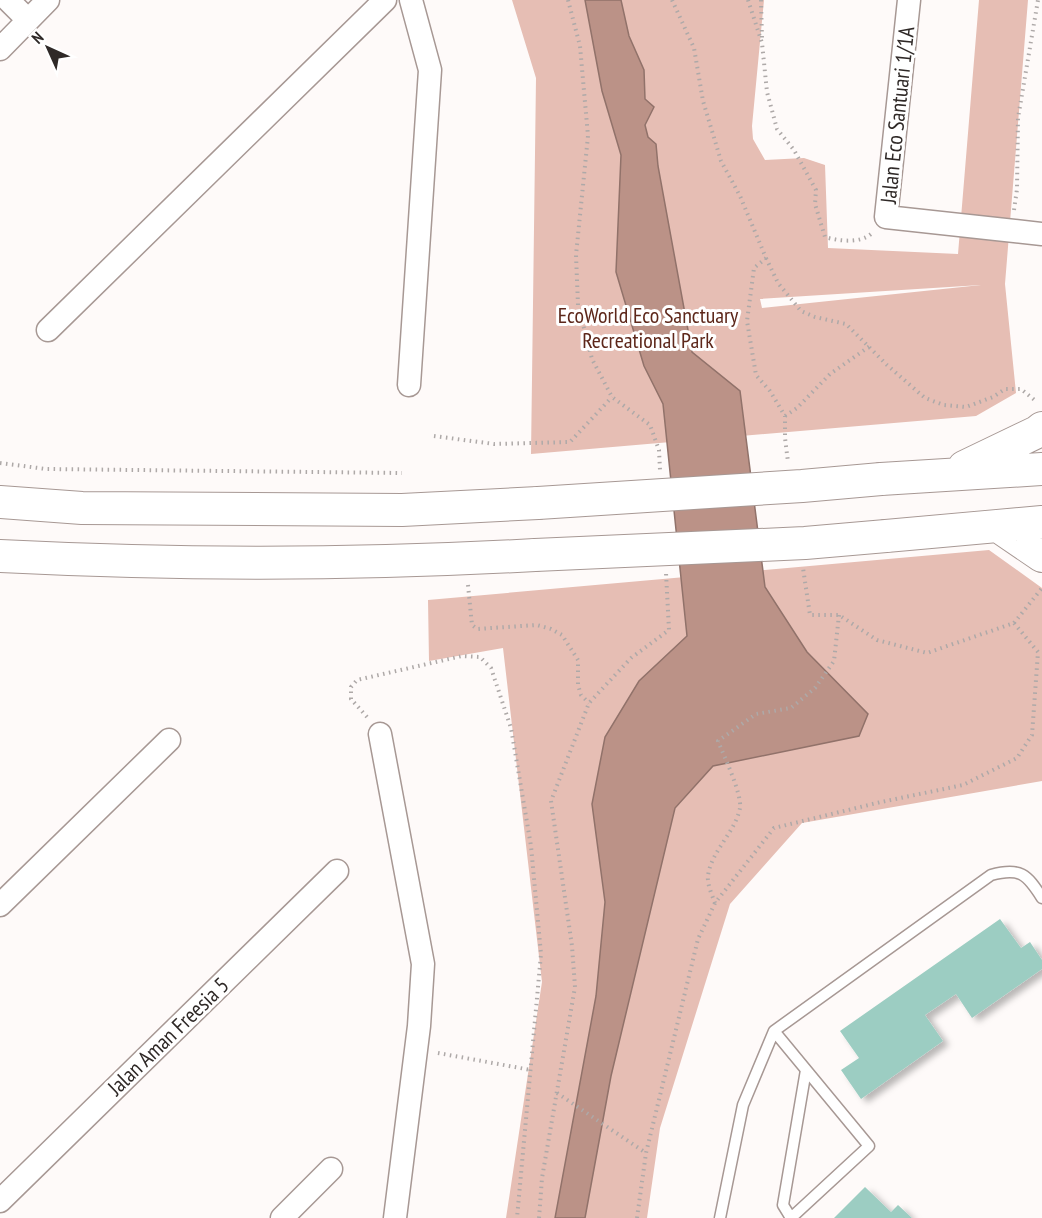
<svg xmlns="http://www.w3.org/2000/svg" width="1042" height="1218" font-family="'PT Sans Narrow',sans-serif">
<defs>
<filter id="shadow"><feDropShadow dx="6" dy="4" stdDeviation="3" flood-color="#0004"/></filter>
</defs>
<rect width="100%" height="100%" fill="#fefaf9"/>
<!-- green -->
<path fill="#e6beb4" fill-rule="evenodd" d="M 512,0 L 764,0 L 752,126 L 753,139 L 765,160 L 804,158 L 825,165 L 828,248 L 958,254 L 979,0 L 1028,0 L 1005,284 L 1016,393 L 976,416 L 531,454 L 536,78 ZM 981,285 L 762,308 L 760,299 Z
M 989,550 L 1042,588 L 1042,781 L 802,823 L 730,904 L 660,1128 L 647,1218 L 506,1218 L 542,982 L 503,648 L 429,661 L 428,600 Z"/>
<!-- water -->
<path fill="#bb9287" stroke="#91726a" stroke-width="1.5" d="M 585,0 L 621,0 L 629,36 L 644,70 L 645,99 L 654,107 L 645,125 L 648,137 L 656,144 L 658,166 L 692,352 L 740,391 L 765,587 L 807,652 L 868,714 L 859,736 L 713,766 L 675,808 L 611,1076 L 585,1218 L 555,1218 L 596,996 L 605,902 L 592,804 L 605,737 L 639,681 L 687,636 L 663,404 L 644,366 L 616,272 L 621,155 L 602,91 Z"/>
<!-- building -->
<path fill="#9ccdc2" filter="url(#shadow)" d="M 1000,919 L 1021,948 L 1030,942 L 1042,960 L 1042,969 L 972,1018 L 956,994 L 925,1015 L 943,1041 L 861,1099 L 841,1070 L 859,1058 L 840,1031 Z
M 865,1187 L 891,1212 L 898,1205 L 912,1218 L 834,1218 Z"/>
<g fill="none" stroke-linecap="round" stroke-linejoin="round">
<defs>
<path id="lane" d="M 774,1031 L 869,1146 L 791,1218 L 783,1205 L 806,1070
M 720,1218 L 743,1105 L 774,1031 L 991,875 C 1020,867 1027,874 1042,898"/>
<path id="street" d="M 8,0 L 28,20
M 909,0 L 886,217 L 1042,234
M 0,49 L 48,0
M 48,330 L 385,0
M 409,385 L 430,70 L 411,0
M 380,734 L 423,964 L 419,1026 L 395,1218
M 0,905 L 169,740
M 0,1201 L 337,871
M 282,1218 L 331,1169"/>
<path id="secondary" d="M 964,467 L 1037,432 L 1042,428
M 881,479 L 1042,469
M 0,502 L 82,508 L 402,510 L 538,503
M 998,526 L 1042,556
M 886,536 L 1042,522
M 0,556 C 178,565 357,565 535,555"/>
</defs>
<!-- lane casing -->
<use href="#lane" stroke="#a79894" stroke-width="13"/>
<!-- street casing -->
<use href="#street" stroke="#a79894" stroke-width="25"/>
<!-- secondary casing -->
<use href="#secondary" stroke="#a79894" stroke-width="34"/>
<!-- path -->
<path stroke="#aea9a8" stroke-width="4" stroke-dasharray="1.5 4.5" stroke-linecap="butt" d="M 568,0 L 580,46 L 588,136 L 576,255 L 578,305 L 592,359 L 612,397 L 650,425 L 659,450 L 660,470
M 672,0 L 694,48 L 703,101 L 721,161 L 740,196 L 766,258 L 754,268 L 747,321 L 756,375 L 770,391 L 785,416 L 785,438 L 788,462
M 748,0 L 762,43 L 767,92 L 777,129 L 794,150 L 816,190 L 815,204 L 825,237 C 838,241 861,244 872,233
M 761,0 L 762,39
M 1014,210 L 1017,189 L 1018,118 L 1038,0
M 766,258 L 778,283 L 801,311 L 815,317 L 846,324 L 887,365 L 925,398 L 944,405 L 966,407 L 993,397 L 1005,389 L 1021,389 L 1037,402
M 785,416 L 797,408 L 830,374 L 870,346
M 434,436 L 494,444 L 570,442 L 612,397
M 0,463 L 46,469 L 402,473
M 468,585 L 472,625 L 477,629 L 537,625 L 551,629 L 562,635 L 578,660 L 578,685 L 581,695 L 589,703
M 1014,623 L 1042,588
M 367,717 L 351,699 L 351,687 L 357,680 L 462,656 L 480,657 L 491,668 L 511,728 L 531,846 L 541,954 L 517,1218
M 715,903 C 712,895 707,884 708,876 C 711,851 735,833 740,808 C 742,794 724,756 718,741 L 756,714 L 791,708 L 815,688 L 834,661 L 839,615
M 438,1053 L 531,1070
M 557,1093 L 646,1153
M 539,1218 L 542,1178 L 575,987 L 572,946 L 551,801 L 589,703 L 631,658 L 669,630 L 666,573
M 637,1218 L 646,1153 L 698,939 L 715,903 L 774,828 L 881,802 L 963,785 L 1017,758 L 1032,735 L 1038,652 L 1014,623 L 927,653 L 877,640 L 839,615 L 810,615 L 803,568"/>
<!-- lane -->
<use href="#lane" stroke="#fff" stroke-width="10"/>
<!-- street -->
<use href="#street" stroke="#fff" stroke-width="22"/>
<!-- secondary -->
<use href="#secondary" stroke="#fff" stroke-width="32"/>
<defs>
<path id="secondary-bridge" d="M 538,503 L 802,486 L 881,479
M 535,555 L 805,543 L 886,536"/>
</defs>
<!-- secondary-bridge casing -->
<use href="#secondary-bridge" stroke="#a79894" stroke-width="34" stroke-linecap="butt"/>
<!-- secondary-bridge -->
<use href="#secondary-bridge" stroke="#fff" stroke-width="32"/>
</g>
<g text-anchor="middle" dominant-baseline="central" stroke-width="6" stroke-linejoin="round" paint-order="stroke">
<!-- street labels -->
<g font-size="22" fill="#2f2927" stroke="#fff">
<text transform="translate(897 115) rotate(-84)">Jalan Eco Santuari 1/1A</text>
<text transform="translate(168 1036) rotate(-44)">Jalan Aman Freesia 5</text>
</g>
<!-- park labels -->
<g font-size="22" fill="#5d271a" stroke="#fff">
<text x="648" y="315">EcoWorld Eco Sanctuary<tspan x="648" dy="25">Recreational Park</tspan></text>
</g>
</g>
<!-- north arrow -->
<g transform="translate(48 48) rotate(315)" stroke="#ffffff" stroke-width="4.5" paint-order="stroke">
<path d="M0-4.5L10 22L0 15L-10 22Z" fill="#2f2927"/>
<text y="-9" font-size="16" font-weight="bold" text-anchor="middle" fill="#2f2927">N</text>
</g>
</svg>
